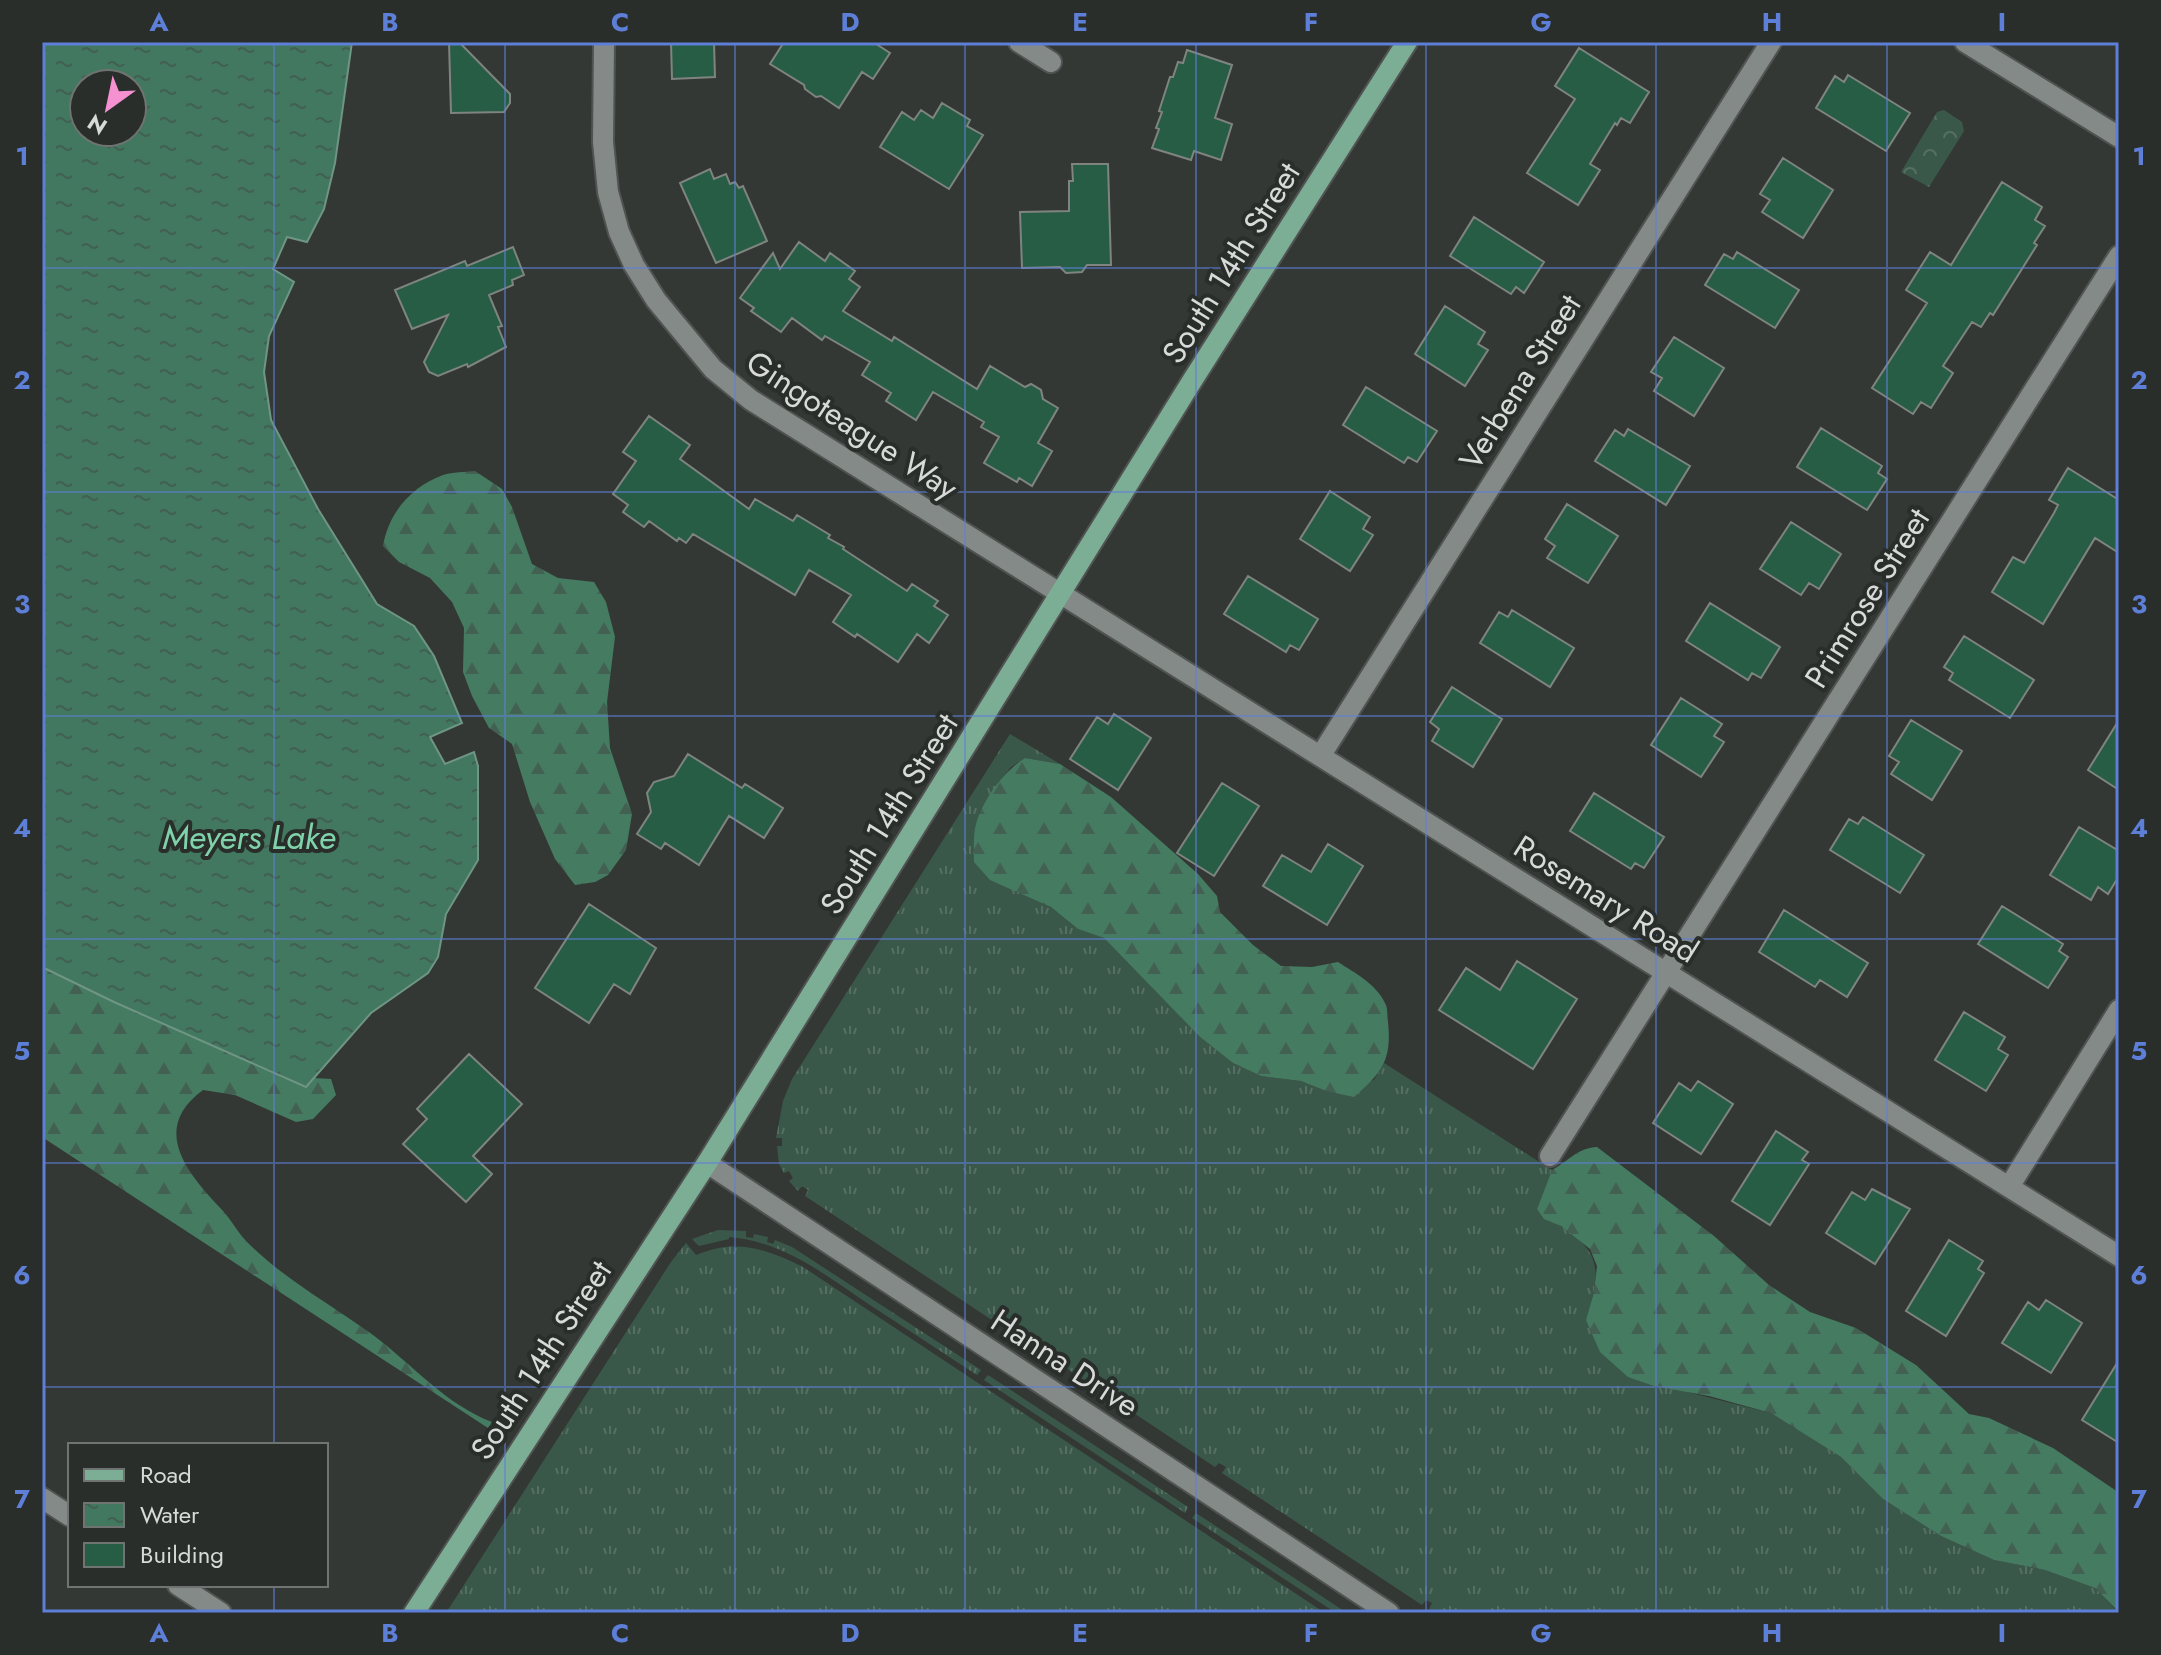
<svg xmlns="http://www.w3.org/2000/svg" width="2161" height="1655" font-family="Jost,sans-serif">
<defs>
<pattern id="grass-tufts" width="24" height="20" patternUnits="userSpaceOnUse" patternTransform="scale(2)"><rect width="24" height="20" fill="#3a5849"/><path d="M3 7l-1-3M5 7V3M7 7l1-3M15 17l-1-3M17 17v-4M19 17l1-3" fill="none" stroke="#566f63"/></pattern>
<pattern id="forest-firs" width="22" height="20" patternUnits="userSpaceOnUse" patternTransform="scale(2)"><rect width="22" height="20" fill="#457b61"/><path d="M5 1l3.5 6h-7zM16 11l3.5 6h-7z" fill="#436153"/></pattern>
<pattern id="park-crowns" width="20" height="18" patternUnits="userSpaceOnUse" patternTransform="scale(2)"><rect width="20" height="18" fill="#3a5849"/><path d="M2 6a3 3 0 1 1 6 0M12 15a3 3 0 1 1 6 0" fill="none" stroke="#566f63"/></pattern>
<pattern id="water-ripples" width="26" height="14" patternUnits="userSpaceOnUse" patternTransform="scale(2)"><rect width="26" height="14" fill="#42785f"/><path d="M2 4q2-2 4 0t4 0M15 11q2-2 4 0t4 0" fill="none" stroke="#415f52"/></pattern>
</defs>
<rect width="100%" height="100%" fill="#333835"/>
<!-- grass -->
<path fill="url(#grass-tufts)" d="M 1010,734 L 1060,764 L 1025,758 L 1011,767 L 998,783 L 1022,892 L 1051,907 L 1078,929 L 1104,938 L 1200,1037 L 1233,1063 L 1261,1076 L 1301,1081 L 1326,1091 L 1374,1080 L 1384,1063 L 1552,1170 L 1537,1209 C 1545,1220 1552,1220 1562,1227 C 1605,1254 1599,1277 1586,1320 L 1687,1392 L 1771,1413 L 1841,1457 L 1883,1499 L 1941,1536 L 1994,1560 L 2045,1570 L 2095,1588 L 2119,1613 L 1435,1613 L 1429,1609 L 1432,1603 L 1426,1600 L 1422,1605 L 1222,1473 L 1226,1467 L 1219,1463 L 1215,1467 L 1015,1334 L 1018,1329 L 1011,1325 L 1007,1330 L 805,1196 L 808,1190 L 802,1186 L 798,1191 L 789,1181 L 793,1178 L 789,1171 L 784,1173 L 779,1164 L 777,1146 L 782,1146 L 782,1138 L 776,1138 L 783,1101 L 792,1079 Z
M 718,1230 L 746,1231 L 746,1237 L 753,1238 L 754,1234 L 768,1237 L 767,1242 L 773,1244 L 775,1240 L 792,1247 L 981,1370 L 977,1375 C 942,1352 908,1330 873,1307 C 828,1277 784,1241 729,1237 L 729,1239 L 699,1246 L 692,1239 Z
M 686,1243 L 696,1255 C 737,1238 766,1249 803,1267 L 1325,1613 L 446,1613 L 671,1262 Z
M 988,1375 L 1188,1507 L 1185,1513 L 984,1380 Z
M 1196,1513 L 1347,1613 L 1336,1613 L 1192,1518 Z"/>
<!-- forest -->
<path fill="url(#forest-firs)" d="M 475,471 L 502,489 L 512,507 L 532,564 L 558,578 L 594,582 L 606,602 L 615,637 L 607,702 L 610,748 L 632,814 L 626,850 L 608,875 L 595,882 L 575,885 L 555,859 L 530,802 L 512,744 L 489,728 L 472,696 L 463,672 L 464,628 L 452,602 L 430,578 L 399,562 L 383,546 C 389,512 411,487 443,475 C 453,472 465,472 475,471 Z
M 1025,758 L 1060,764 L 1111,797 L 1198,874 L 1217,896 L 1220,912 L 1253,945 L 1281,966 L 1312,967 L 1338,962 C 1355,973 1376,984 1385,1003 C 1388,1008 1387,1016 1388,1022 C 1392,1060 1382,1073 1354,1097 L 1326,1091 L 1301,1081 L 1261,1076 L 1233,1063 L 1200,1037 L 1104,938 L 1078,929 L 1051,907 L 990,880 L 974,862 C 974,850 973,835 976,824 C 984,798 1003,772 1025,758 Z
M 42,967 L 114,1002 L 305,1086 L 314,1078 L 331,1079 L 336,1095 L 313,1119 L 296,1122 L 235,1095 L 203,1090 C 148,1130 190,1176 223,1211 C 233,1222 239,1235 250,1245 C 287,1281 332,1305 373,1335 C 413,1365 445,1404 492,1422 L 488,1428 L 42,1137 Z
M 1597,1147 L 1714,1236 L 1769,1285 L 1810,1312 L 1856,1328 L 1916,1365 L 1969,1414 L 1989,1418 L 2053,1448 L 2115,1490 L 2119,1494 L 2119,1612 L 2095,1588 L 2045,1570 L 1994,1560 L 1941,1536 L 1883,1499 L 1841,1457 L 1771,1413 L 1709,1396 L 1654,1386 L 1628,1377 L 1600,1352 L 1586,1320 L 1594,1292 L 1597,1266 L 1590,1249 L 1561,1226 L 1544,1219 L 1537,1209 L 1552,1170 C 1569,1161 1577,1148 1597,1147 Z"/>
<!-- park -->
<path fill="url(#park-crowns)" d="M 1944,110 L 1962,122 L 1964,131 L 1929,187 L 1901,172 L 1937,112 Z"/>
<!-- water -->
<path fill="url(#water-ripples)" stroke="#6f9584" stroke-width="2" fill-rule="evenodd" d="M 42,42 L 352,42 L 335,163 L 324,209 L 307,242 L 287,237 L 273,269 L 294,282 L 269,336 L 264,372 L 271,420 L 318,509 L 377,604 L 414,626 L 434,656 L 462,723 L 430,737 L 445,764 L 474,752 L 478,766 L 478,860 L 446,914 L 438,957 L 428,973 L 371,1013 L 306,1087 L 114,1002 L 42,967 ZM 84,84 L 132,84 L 132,132 L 84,132 Z"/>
<!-- building -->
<path fill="#275d45" stroke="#7f8481" stroke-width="2" d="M 449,42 L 459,42 L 510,94 L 510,103 L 504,112 L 451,113 Z
M 671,42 L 714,42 L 715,77 L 672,79 Z
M 784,42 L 873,42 L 890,53 L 873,79 L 862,72 L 839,108 L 821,96 L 816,97 L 805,89 L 804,85 L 770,64 Z
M 1579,48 L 1649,92 L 1630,123 L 1621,118 L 1617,125 L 1615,123 L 1590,164 L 1600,170 L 1578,205 L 1527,173 L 1575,99 L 1555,86 Z
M 1187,50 L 1232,65 L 1215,118 L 1232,124 L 1221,160 L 1194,151 L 1191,160 L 1152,148 L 1159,129 L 1156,128 L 1162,112 L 1159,111 L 1170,77 L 1173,77 L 1178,62 L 1183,63 Z
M 1848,75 L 1910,113 L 1886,151 L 1816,108 L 1835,76 L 1844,82 Z
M 942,103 L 970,120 L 967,126 L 983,135 L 949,189 L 880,147 L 902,112 L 914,120 L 921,110 L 933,118 Z
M 1783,158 L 1833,190 L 1803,238 L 1762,212 L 1770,200 L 1760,194 Z
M 1072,164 L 1108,164 L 1111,265 L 1087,265 L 1082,272 L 1066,273 L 1060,267 L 1022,268 L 1020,212 L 1069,211 L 1069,181 L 1073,181 Z
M 710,169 L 714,179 L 726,174 L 730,184 L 735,182 L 739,188 L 743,186 L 767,241 L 716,263 L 680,183 Z
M 2002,182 L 2042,207 L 2035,220 L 2045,226 L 2034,243 L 2037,245 L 1993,315 L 1990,313 L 1981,327 L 1972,322 L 1943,366 L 1953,373 L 1931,408 L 1921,402 L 1913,414 L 1872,388 L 1927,303 L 1906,290 L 1930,252 L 1951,265 Z
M 1474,217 L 1544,262 L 1524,293 L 1516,287 L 1511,294 L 1450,256 Z
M 799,242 L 825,261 L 830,253 L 855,271 L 849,279 L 860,287 L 843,311 L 892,341 L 894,337 L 977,389 L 990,366 L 1025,387 L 1031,384 L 1041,390 L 1043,399 L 1058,408 L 1038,443 L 1052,451 L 1032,486 L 1019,478 L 1017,482 L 984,463 L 999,437 L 981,427 L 984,422 L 933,392 L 916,420 L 886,401 L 891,393 L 862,375 L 870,362 L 825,336 L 822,340 L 792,318 L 781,332 L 751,311 L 754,308 L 740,298 L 773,253 L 780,269 Z
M 513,247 L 524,275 L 512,280 L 513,285 L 489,295 L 502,326 L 498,327 L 506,347 L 468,367 L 467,364 L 438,376 L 429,372 L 424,362 L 448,315 L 412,329 L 395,290 L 465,261 L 467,266 Z
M 1737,252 L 1799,290 L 1775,328 L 1705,285 L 1724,254 L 1733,259 Z
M 1445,306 L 1485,332 L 1478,344 L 1488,350 L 1465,386 L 1415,354 Z
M 1674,337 L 1724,368 L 1694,416 L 1654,391 L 1662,378 L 1651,372 Z
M 1366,387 L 1437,431 L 1417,462 L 1408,457 L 1404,463 L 1343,425 Z
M 649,416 L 690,445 L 680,459 L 749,509 L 755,499 L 793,521 L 797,515 L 830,535 L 828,538 L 844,547 L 843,549 L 907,591 L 912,584 L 938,601 L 934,606 L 948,615 L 929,643 L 917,634 L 898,662 L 857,634 L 855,637 L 833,622 L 851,595 L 809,570 L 795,595 L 693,534 L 686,543 L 679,538 L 677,541 L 649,521 L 644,527 L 623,512 L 628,505 L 613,494 L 636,461 L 623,452 Z
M 1821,428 L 1882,466 L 1878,473 L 1887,479 L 1867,510 L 1797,467 Z
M 1628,429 L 1690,466 L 1666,505 L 1595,461 L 1615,430 L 1624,436 Z
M 2068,468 L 2119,500 L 2119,553 L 2095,538 L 2043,624 L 1992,592 L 2013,557 L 2024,563 L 2054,513 L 2058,505 L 2049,500 Z
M 1330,491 L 1370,517 L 1363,529 L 1373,535 L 1350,571 L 1300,539 Z
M 1567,504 L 1618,536 L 1588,583 L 1547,558 L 1555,546 L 1545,539 Z
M 1791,522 L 1841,554 L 1819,589 L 1809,583 L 1801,595 L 1760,569 Z
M 1248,576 L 1318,619 L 1299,650 L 1290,645 L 1286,652 L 1224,614 Z
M 1710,603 L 1780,647 L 1761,678 L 1752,673 L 1748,680 L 1686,641 Z
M 1512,610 L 1574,648 L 1550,687 L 1480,643 L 1499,612 L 1508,617 Z
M 1964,636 L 2034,680 L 2010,718 L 1949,680 L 1953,673 L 1944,667 Z
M 1452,687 L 1502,719 L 1473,767 L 1432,741 L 1439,729 L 1430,722 Z
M 1681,698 L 1722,724 L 1714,736 L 1724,742 L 1701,777 L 1651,745 Z
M 1114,714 L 1151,738 L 1118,790 L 1070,759 L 1097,717 L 1108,724 Z
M 1911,720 L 1962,751 L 1932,800 L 1891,774 L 1899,762 L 1889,756 Z
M 2119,720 L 2119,790 L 2088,770 Z
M 688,754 L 742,788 L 745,784 L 783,808 L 764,838 L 729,816 L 699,865 L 665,843 L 661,849 L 637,834 L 651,812 L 647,793 L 654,782 L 674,776 Z
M 1222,783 L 1259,806 L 1214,876 L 1177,853 Z
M 1594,793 L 1664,837 L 1644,868 L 1635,863 L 1631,869 L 1570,831 Z
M 1863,817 L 1924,855 L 1900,893 L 1830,850 L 1849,819 L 1858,824 Z
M 2079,827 L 2119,851 L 2119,876 L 2108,894 L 2098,887 L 2091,900 L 2050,875 Z
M 1328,844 L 1363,866 L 1327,925 L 1263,886 L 1282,855 L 1311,872 Z
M 589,904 L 656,948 L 630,994 L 614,984 L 589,1023 L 535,988 Z
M 2002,906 L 2063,944 L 2059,951 L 2068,957 L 2048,988 L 1978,944 Z
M 1784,910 L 1868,963 L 1847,997 L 1820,980 L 1815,987 L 1759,952 Z
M 1517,961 L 1577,999 L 1533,1069 L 1439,1010 L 1466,968 L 1500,990 Z
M 1964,1012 L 2005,1037 L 1998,1049 L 2008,1055 L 1986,1091 L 1935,1060 Z
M 469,1054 L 522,1104 L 473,1156 L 492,1174 L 466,1202 L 403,1144 L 427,1119 L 417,1109 Z
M 1698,1081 L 1733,1104 L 1701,1154 L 1653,1123 L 1679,1083 L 1691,1091 Z
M 1776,1131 L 1808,1152 L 1802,1160 L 1809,1164 L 1770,1225 L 1732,1201 Z
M 1872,1189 L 1910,1209 L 1875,1264 L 1826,1233 L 1852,1192 L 1865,1200 Z
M 1949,1240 L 1983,1261 L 1978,1269 L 1984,1273 L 1946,1336 L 1906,1311 Z
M 2046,1300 L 2082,1323 L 2051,1373 L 2002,1343 L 2028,1302 L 2039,1310 Z
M 2119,1360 L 2119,1443 L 2082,1420 Z"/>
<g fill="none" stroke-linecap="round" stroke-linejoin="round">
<defs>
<path id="minor" d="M 604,42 L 603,142 L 608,192 L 619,232 L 634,265 L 656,300 L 713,369 L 751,400 L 2119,1256
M 1019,42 L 1051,62
M 1965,42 L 2119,137
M 1321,755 L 1771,42
M 1550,1156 L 2119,256
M 707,1163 L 1389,1613
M 2009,1187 L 2119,1010
M 42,1498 L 70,1516
M 178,1585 L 221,1613"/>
<path id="major" d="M 414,1613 L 707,1163 L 1192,381 L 1407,42"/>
</defs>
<!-- minor casing -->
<use href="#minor" stroke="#505352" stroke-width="24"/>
<!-- major casing -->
<use href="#major" stroke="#505352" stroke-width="24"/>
<!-- minor -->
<use href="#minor" stroke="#848a87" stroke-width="20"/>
<!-- major -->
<use href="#major" stroke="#7cad95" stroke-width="20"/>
</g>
<!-- grid -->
<path fill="none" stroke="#5e7fd8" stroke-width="2" stroke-opacity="0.55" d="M 274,42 L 274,1445M 505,42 L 505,1613M 735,42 L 735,1613M 965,42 L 965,1613M 1196,42 L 1196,1613M 1426,42 L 1426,1613M 1656,42 L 1656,1613M 1887,42 L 1887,1613M 42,268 L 2119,268M 42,492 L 2119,492M 42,716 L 2119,716M 42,939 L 2119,939M 42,1163 L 2119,1163M 42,1387 L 2119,1387M 274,1585 L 274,1613"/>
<g text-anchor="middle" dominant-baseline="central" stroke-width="8" stroke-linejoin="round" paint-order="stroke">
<!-- street labels -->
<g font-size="32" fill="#d7dad9" stroke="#292e2b">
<text transform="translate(1231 263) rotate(-58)">South 14th Street</text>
<text transform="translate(1520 382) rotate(-58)">Verbena Street</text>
<text transform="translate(852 425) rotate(33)">Gingoteague Way</text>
<text transform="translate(1867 598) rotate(-58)">Primrose Street</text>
<text transform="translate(889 814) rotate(-58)">South 14th Street</text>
<text transform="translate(1606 899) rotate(32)">Rosemary Road</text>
<text transform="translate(541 1360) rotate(-57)">South 14th Street</text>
<text transform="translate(1065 1363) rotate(33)">Hanna Drive</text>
</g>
<!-- water labels -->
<g font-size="34" font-style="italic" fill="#7fd2aa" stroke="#292e2b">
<text x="249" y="837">Meyers Lake</text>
</g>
</g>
<!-- border -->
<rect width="2161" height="1655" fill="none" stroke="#292e2b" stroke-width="88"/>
<!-- legend -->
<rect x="68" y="1443" width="260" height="144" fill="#292e2b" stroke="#6f7371" stroke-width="2"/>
<rect x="84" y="1469" width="40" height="12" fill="#7cad95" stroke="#6f7371" stroke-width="2"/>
<text x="140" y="1483" font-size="24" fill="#d7dad9">Road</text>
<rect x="84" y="1503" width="40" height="24" fill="url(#water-ripples)" stroke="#6f7371" stroke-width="2"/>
<text x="140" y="1523" font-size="24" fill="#d7dad9">Water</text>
<rect x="84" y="1543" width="40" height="24" fill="#275d45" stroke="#6f7371" stroke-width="2"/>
<text x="140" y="1563" font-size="24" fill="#d7dad9">Building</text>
<!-- north arrow -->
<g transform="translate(108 108) rotate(213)"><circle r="38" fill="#292e2b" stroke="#6f7371" stroke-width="2"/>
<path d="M0-6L14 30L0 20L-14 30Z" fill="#f590d1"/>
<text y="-12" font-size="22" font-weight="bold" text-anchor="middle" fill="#d7dad9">N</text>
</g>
<rect x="44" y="44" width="2073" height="1567" fill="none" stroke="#5e7fd8" stroke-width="3"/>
<g font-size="26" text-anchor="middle" font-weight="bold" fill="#5e7fd8">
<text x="159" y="31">A</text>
<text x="390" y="31">B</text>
<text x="620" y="31">C</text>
<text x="850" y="31">D</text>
<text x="1080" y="31">E</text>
<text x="1311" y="31">F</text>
<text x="1541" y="31">G</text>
<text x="1772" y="31">H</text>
<text x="2002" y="31">I</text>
<text x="22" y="165">1</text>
<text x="2139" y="165">1</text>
<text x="22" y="389">2</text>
<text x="2139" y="389">2</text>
<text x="22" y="613">3</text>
<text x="2139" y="613">3</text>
<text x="22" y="837">4</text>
<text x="2139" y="837">4</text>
<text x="22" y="1060">5</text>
<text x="2139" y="1060">5</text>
<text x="22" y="1284">6</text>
<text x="2139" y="1284">6</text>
<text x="22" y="1508">7</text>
<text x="2139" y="1508">7</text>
<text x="159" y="1642">A</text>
<text x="390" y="1642">B</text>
<text x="620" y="1642">C</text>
<text x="850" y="1642">D</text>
<text x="1080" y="1642">E</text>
<text x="1311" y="1642">F</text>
<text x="1541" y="1642">G</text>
<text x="1772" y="1642">H</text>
<text x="2002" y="1642">I</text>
</g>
</svg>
